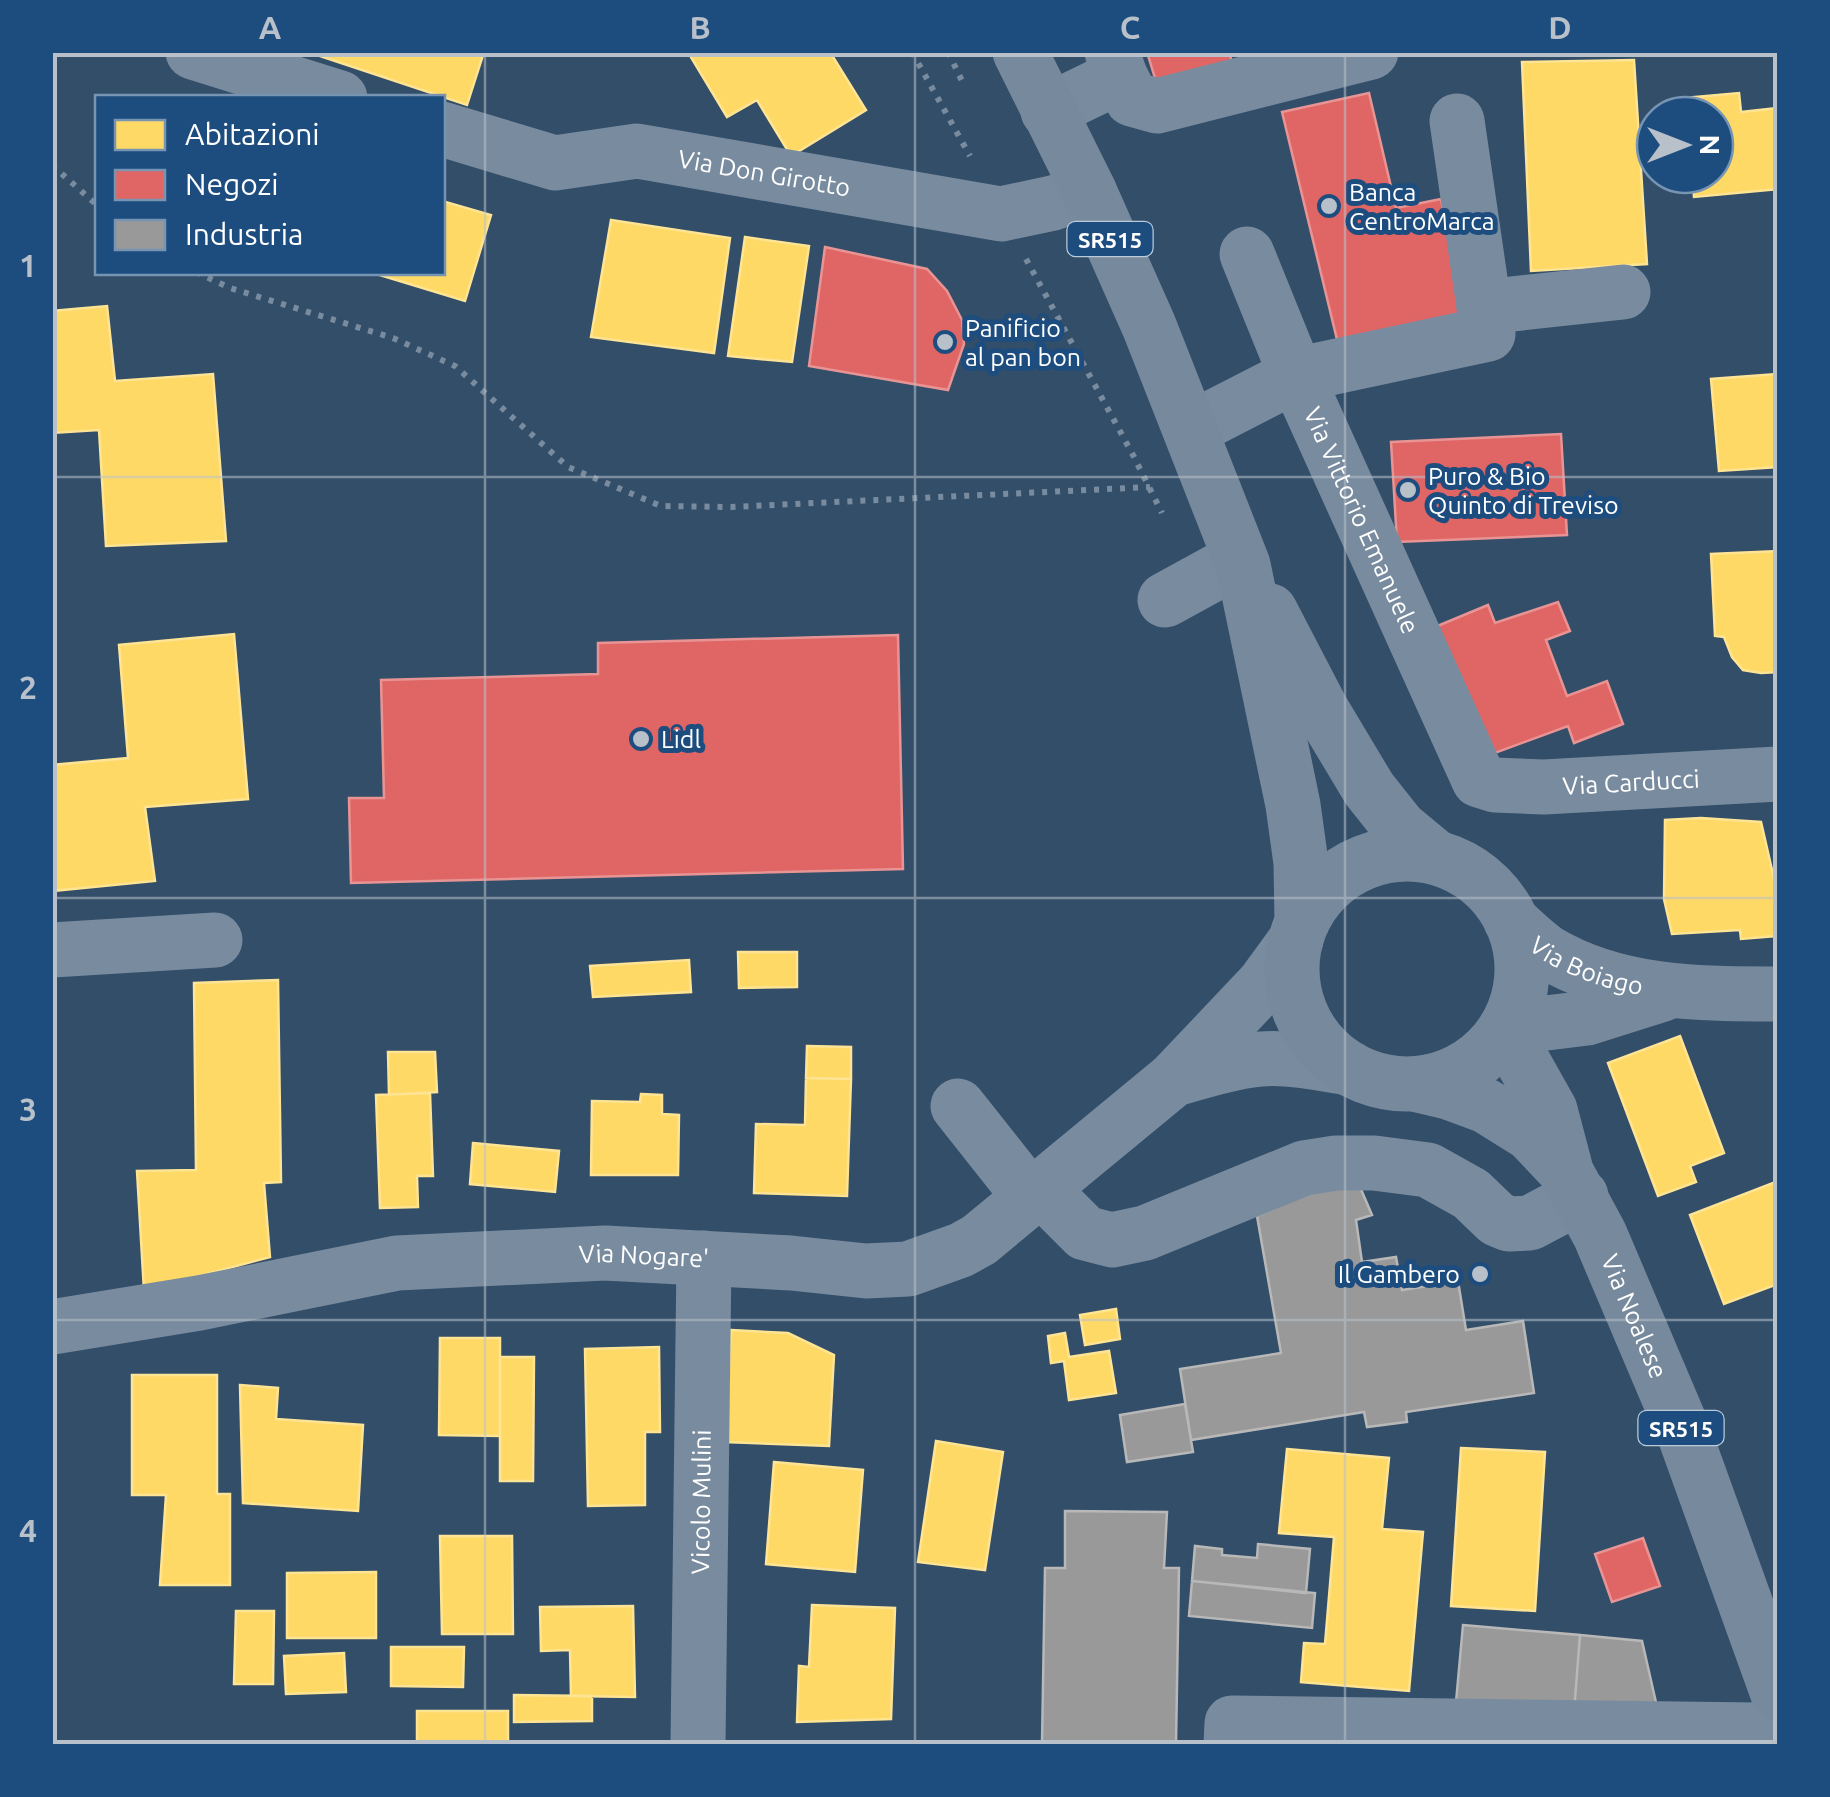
<svg xmlns="http://www.w3.org/2000/svg" width="1830" height="1797" font-family="Ubuntu,sans-serif">
<rect width="100%" height="100%" fill="#334e69"/>
<!-- homes -->
<path fill="#ffd966" stroke="#ffe494" stroke-width="2.5" d="M 308,52 L 484,52 L 467,105 Z
M 692,52 L 830,52 L 866,110 L 791,156 L 757,100 L 727,117 L 689,54 Z
M 1634,60 L 1647,264 L 1531,271 L 1522,62 Z
M 1739,93 L 1741,112 L 1778,108 L 1778,189 L 1694,197 L 1692,175 L 1715,175 L 1715,115 L 1687,115 L 1685,98 Z
M 442,201 L 491,215 L 465,301 L 370,272 L 442,272 Z
M 611,220 L 730,238 L 714,353 L 591,337 Z
M 745,237 L 809,246 L 792,362 L 728,356 Z
M 107,306 L 115,381 L 213,374 L 226,541 L 106,546 L 99,430 L 52,433 L 52,311 Z
M 1776,374 L 1778,467 L 1719,471 L 1711,379 Z
M 1778,551 L 1778,672 L 1761,673 L 1743,670 L 1732,657 L 1724,637 L 1715,636 L 1711,554 Z
M 234,634 L 248,799 L 145,807 L 155,881 L 52,891 L 52,765 L 128,758 L 119,645 Z
M 1701,818 L 1761,822 L 1777,892 L 1776,936 L 1741,939 L 1740,930 L 1672,934 L 1664,899 L 1665,820 Z
M 738,952 L 797,952 L 797,987 L 739,988 Z
M 689,960 L 691,992 L 593,997 L 590,966 Z
M 278,980 L 281,1182 L 264,1183 L 270,1257 L 144,1291 L 137,1171 L 196,1170 L 194,983 Z
M 1680,1036 L 1724,1153 L 1690,1166 L 1696,1182 L 1658,1196 L 1608,1063 Z
M 807,1046 L 851,1047 L 851,1079 L 806,1078 Z
M 388,1052 L 435,1052 L 437,1092 L 389,1095 Z
M 806,1078 L 851,1079 L 847,1196 L 754,1193 L 756,1124 L 805,1125 Z
M 430,1093 L 433,1176 L 417,1176 L 418,1207 L 380,1208 L 376,1095 Z
M 641,1094 L 662,1095 L 662,1114 L 679,1115 L 678,1175 L 591,1175 L 592,1101 L 640,1102 Z
M 473,1143 L 559,1151 L 555,1192 L 470,1184 Z
M 1778,1181 L 1778,1284 L 1724,1304 L 1690,1215 Z
M 1116,1309 L 1120,1339 L 1085,1345 L 1080,1315 Z
M 731,1330 L 788,1333 L 834,1355 L 829,1446 L 725,1442 Z
M 1065,1333 L 1069,1357 L 1109,1351 L 1116,1393 L 1069,1400 L 1064,1361 L 1051,1363 L 1048,1336 Z
M 440,1338 L 500,1338 L 500,1436 L 439,1435 Z
M 659,1347 L 660,1432 L 645,1432 L 645,1505 L 588,1506 L 585,1349 Z
M 500,1357 L 534,1357 L 533,1481 L 500,1481 Z
M 132,1375 L 217,1375 L 217,1494 L 230,1494 L 230,1585 L 160,1585 L 166,1495 L 132,1495 Z
M 240,1385 L 278,1388 L 276,1419 L 363,1425 L 358,1511 L 243,1503 Z
M 936,1441 L 1003,1452 L 985,1570 L 918,1562 Z
M 1461,1448 L 1545,1452 L 1535,1611 L 1451,1606 Z
M 1287,1449 L 1389,1458 L 1382,1529 L 1423,1532 L 1409,1691 L 1301,1682 L 1304,1643 L 1325,1644 L 1334,1537 L 1279,1533 Z
M 774,1462 L 863,1470 L 855,1572 L 766,1564 Z
M 440,1536 L 512,1536 L 513,1634 L 442,1634 Z
M 376,1572 L 376,1638 L 287,1638 L 287,1573 Z
M 812,1605 L 895,1608 L 891,1719 L 797,1722 L 799,1666 L 809,1667 Z
M 633,1606 L 635,1697 L 571,1696 L 570,1650 L 541,1651 L 540,1607 Z
M 236,1611 L 274,1611 L 273,1684 L 234,1684 Z
M 391,1647 L 464,1647 L 463,1687 L 391,1686 Z
M 344,1653 L 346,1692 L 286,1694 L 284,1656 Z
M 514,1695 L 592,1696 L 592,1721 L 514,1722 Z
M 417,1711 L 508,1711 L 508,1744 L 417,1744 Z"/>
<!-- shops -->
<path fill="#e06666" stroke="#e99494" stroke-width="2.5" d="M 1147,52 L 1229,52 L 1234,69 L 1158,88 Z
M 1369,93 L 1396,208 L 1441,199 L 1466,330 L 1340,352 L 1282,112 Z
M 825,247 L 927,269 L 947,291 L 962,320 L 964,344 L 948,390 L 809,366 Z
M 1561,434 L 1567,535 L 1397,542 L 1391,442 Z
M 1558,602 L 1570,631 L 1546,640 L 1567,696 L 1607,681 L 1623,724 L 1574,743 L 1568,726 L 1484,757 L 1435,627 L 1488,605 L 1495,623 Z
M 898,635 L 903,869 L 351,883 L 349,798 L 384,798 L 381,680 L 598,674 L 598,643 Z
M 1643,1538 L 1660,1586 L 1612,1602 L 1595,1554 Z"/>
<!-- industry -->
<path fill="#999" stroke="#b8b8b8" stroke-width="2.5" d="M 1354,1173 L 1372,1215 L 1356,1220 L 1362,1262 L 1396,1257 L 1402,1290 L 1458,1281 L 1466,1330 L 1523,1321 L 1534,1393 L 1406,1412 L 1407,1422 L 1367,1427 L 1364,1412 L 1191,1440 L 1180,1369 L 1281,1353 L 1257,1216 Z
M 1185,1404 L 1193,1452 L 1127,1462 L 1120,1415 Z
M 1065,1511 L 1167,1512 L 1164,1568 L 1179,1568 L 1176,1744 L 1042,1744 L 1045,1568 L 1065,1568 Z
M 1258,1544 L 1310,1549 L 1306,1593 L 1192,1581 L 1195,1546 L 1222,1549 L 1222,1555 L 1257,1558 Z
M 1192,1581 L 1315,1593 L 1312,1628 L 1189,1616 Z
M 1463,1625 L 1580,1635 L 1574,1712 L 1456,1702 Z
M 1580,1635 L 1642,1641 L 1660,1720 L 1574,1712 Z"/>
<g fill="none" stroke-linecap="round" stroke-linejoin="round">
<!-- path -->
<path stroke="#798c9f" stroke-width="6" stroke-dasharray="5 8" stroke-linecap="butt" d="M 912,52 L 970,156
M 948,52 L 963,83
M 52,165 L 98,206
M 1026,259 L 1133,455 L 1162,513
M 196,272 L 230,288 L 393,338 L 455,366 L 568,467 L 661,506 L 731,507 L 1150,487"/>
<!-- minor -->
<g stroke="#798c9f" stroke-width="55">
<path d="M 193,52 L 340,98"/>
<path d="M 1120,76 L 1132,99 L 1157,106 L 1371,52"/>
<path d="M 1048,111 L 1120,76 L 1112,52"/>
<path id="s1" d="M 442,129 L 555,163 L 637,151 L 1001,214 L 1053,203 L 1089,191"/>
<path id="s2" d="M 1247,254 L 1296,375 L 1479,780 L 1495,785 L 1544,787 L 1778,774"/>
<path d="M 1484,307 L 1623,292"/>
<path d="M 1191,429 L 1296,375 L 1488,334 L 1457,121"/>
<path d="M 1165,600 L 1240,559"/>
<path d="M 52,950 L 215,940"/>
<path d="M 1174,1079 C 1202,1072 1231,1061 1261,1059 C 1290,1057 1320,1063 1349,1068"/>
<path d="M 958,1106 L 1030,1197"/>
<path d="M 1045,1185 L 1060,1208 L 1085,1233 L 1112,1240 L 1145,1233 L 1304,1168 L 1336,1163 L 1374,1163 L 1428,1170 L 1471,1194 L 1497,1219 L 1509,1224 L 1530,1223 L 1581,1196"/>
<path id="s3" d="M 52,1327 L 199,1303 L 397,1263 L 605,1253 L 791,1263 L 866,1271 L 908,1269 L 961,1250 L 979,1240 L 1174,1079 L 1264,984 L 1296,940"/>
<path id="s4" d="M 698,1744 L 704,1258"/>
<path d="M 1231,1744 L 1232,1723 L 1757,1730 L 1778,1721"/>
</g>
<!-- major -->
<g stroke="#778a9d" stroke-width="55">
<path d="M 1020,52 L 1089,191 L 1149,326 L 1243,565 L 1293,805 L 1301,863 L 1302,922"/>
<path d="M 1270,611 L 1321,709 L 1369,789 L 1400,828 L 1435,857"/>
<circle cx="1407" cy="969" r="115"/>
<path id="s5" d="M 1511,921 C 1523,932 1534,943 1547,952 C 1617,994 1699,994 1778,994"/>
<path d="M 1506,1028 L 1587,1018 L 1663,994"/>
<path d="M 1504,1032 L 1523,1062 L 1550,1110 L 1565,1167"/>
<path id="s6" d="M 1414,1084 L 1448,1092 L 1486,1106 L 1531,1134 L 1565,1170 L 1600,1235 L 1684,1433 L 1778,1694"/>
</g>
</g>
<!-- grid -->
<path fill="none" stroke="#b8c1ca" stroke-width="2.5" stroke-opacity="0.55" d="M 485,52 L 485,1744M 915,52 L 915,1744M 1345,52 L 1345,1744M 52,477 L 1778,477M 52,898 L 1778,898M 52,1320 L 1778,1320"/>
<!-- markers -->
<g fill="#b8c1ca" stroke="#1d4d7f" stroke-width="4">
<circle cx="1329" cy="206" r="10"/>
<circle cx="945" cy="342" r="10"/>
<circle cx="1408" cy="490" r="10"/>
<circle cx="641" cy="739" r="10"/>
<circle cx="1480" cy="1274" r="10"/>
</g>
<g text-anchor="middle" dominant-baseline="central" stroke-width="10" stroke-linejoin="round" paint-order="stroke">
<!-- shield labels -->
<g fill="#1d4d7f" stroke="#bbcad9" stroke-width="2.5">
<rect x="1067.5" y="222" width="85" height="34" rx="8"/>
<rect x="1638.5" y="1411" width="85" height="34" rx="8"/>
</g>
<g font-size="22" font-weight="bold" fill="#fff">
<text x="1110" y="239">SR515</text>
<text x="1681" y="1428">SR515</text>
</g>
<!-- street labels -->
<g font-size="25" fill="#fff" stroke="#1d4d7f">
<text stroke="none"><textPath href="#s1" startOffset="330">Via Don Girotto</textPath></text>
<text stroke="none"><textPath href="#s2" startOffset="290">Via Vittorio Emanuele</textPath></text>
<text stroke="none"><textPath href="#s2" startOffset="728">Via Carducci</textPath></text>
<text stroke="none"><textPath href="#s5" startOffset="90">Via Boiago</textPath></text>
<text stroke="none"><textPath href="#s3" startOffset="598">Via Nogare'</textPath></text>
<text stroke="none"><textPath href="#s6" startOffset="340">Via Noalese</textPath></text>
<text stroke="none"><textPath href="#s4" startOffset="242">Vicolo Mulini</textPath></text>
</g>
<!-- poi labels -->
<g font-size="25" fill="#fff" stroke="#1d4d7f" text-anchor="start">
<text x="1349" y="192">Banca<tspan x="1349" dy="29">CentroMarca</tspan></text>
<text x="965" y="328">Panificio<tspan x="965" dy="29">al pan bon</tspan></text>
<text x="1428" y="476">Puro &amp; Bio<tspan x="1428" dy="29">Quinto di Treviso</tspan></text>
<text x="661" y="739">Lidl</text>
<text x="1460" y="1274" text-anchor="end">Il Gambero</text>
</g>
</g>
<!-- border -->
<rect width="1830" height="1797" fill="none" stroke="#1d4d7f" stroke-width="110"/>
<!-- legend -->
<rect x="95" y="95" width="350" height="180" fill="#1d4d7f" stroke="#7794b2" stroke-width="2.5"/>
<rect x="115" y="120" width="50" height="30" fill="#ffd966" stroke="#7794b2" stroke-width="2.5"/>
<text x="185" y="145" font-size="30" fill="#ffffff">Abitazioni</text>
<rect x="115" y="170" width="50" height="30" fill="#e06666" stroke="#7794b2" stroke-width="2.5"/>
<text x="185" y="195" font-size="30" fill="#ffffff">Negozi</text>
<rect x="115" y="220" width="50" height="30" fill="#999999" stroke="#7794b2" stroke-width="2.5"/>
<text x="185" y="245" font-size="30" fill="#ffffff">Industria</text>
<!-- north arrow -->
<g transform="translate(1685 145) rotate(90)"><circle r="48" fill="#1d4d7f" stroke="#7794b2" stroke-width="2.5"/>
<path d="M0-8L18 38L0 25L-18 38Z" fill="#b8c1ca"/>
<text y="-15" font-size="28" font-weight="bold" text-anchor="middle" fill="#ffffff">N</text>
</g>
<rect x="55" y="55" width="1720" height="1687" fill="none" stroke="#b8c1ca" stroke-width="4"/>
<g font-size="32" text-anchor="middle" font-weight="bold" fill="#b8c1ca">
<text x="270" y="39">A</text>
<text x="700" y="39">B</text>
<text x="1130" y="39">C</text>
<text x="1560" y="39">D</text>
<text x="28" y="277">1</text>
<text x="28" y="699">2</text>
<text x="28" y="1121">3</text>
<text x="28" y="1542">4</text>
</g>
</svg>
